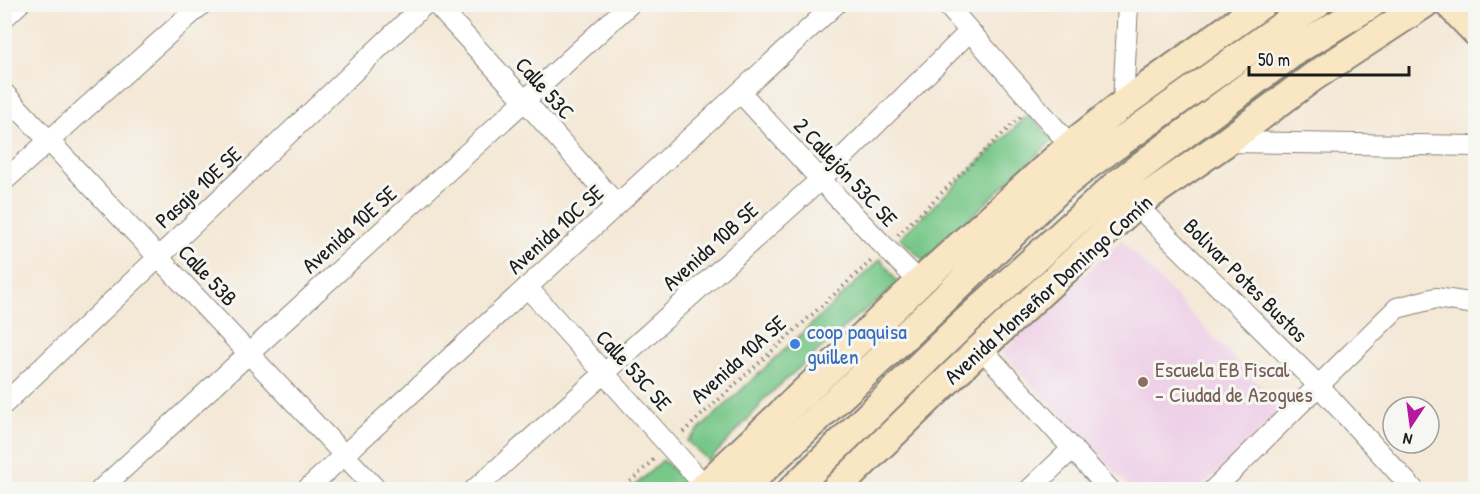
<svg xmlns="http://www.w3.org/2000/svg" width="1480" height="494" font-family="'Patrick Hand',sans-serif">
<rect width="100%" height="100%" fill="#f6f6f2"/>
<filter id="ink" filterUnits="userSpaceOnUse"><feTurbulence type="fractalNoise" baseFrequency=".0167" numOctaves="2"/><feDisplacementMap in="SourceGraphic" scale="12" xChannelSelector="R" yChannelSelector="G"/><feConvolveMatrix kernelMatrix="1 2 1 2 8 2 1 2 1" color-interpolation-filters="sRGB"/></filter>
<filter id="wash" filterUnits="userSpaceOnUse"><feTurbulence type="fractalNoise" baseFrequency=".008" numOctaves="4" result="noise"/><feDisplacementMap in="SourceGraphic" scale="24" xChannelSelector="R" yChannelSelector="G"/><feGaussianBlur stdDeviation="1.35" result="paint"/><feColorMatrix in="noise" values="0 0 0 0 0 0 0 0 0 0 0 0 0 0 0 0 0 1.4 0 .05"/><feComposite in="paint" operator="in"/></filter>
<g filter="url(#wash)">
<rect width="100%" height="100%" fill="#f4e8d6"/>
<!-- built -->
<path fill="#eed0e7" d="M 1122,240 L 1283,411 L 1199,489 L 1131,489 L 1002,353 Z"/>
<!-- green -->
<path fill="#77c788" stroke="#4a7252" stroke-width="1.5" d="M 1029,114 L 1053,140 L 924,261 L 900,238 Z
M 881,259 L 899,284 L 856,317 L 762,401 L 758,408 L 709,461 L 687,441 Z
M 663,460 L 684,480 L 674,489 L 631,489 Z"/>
</g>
<g filter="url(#ink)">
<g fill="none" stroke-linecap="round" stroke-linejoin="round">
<defs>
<path id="minor" d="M 436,4 L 525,101 L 617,205
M 946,4 L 1077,153
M 4,18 L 19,4
M 740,92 C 799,156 857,221 920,282
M 4,93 L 377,490
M 1123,104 L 1128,4
M 1226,142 L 1476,146
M 4,181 L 202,4
M 1128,197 L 1319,386 L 1414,490
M 527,287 L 705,486
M 981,348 L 1110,490
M 4,404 L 425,4
M 100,490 L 630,4
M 306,490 L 836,4
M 474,490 L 820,180 L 970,31
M 1029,490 L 1073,448
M 1213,490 L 1397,308 L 1436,298 L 1476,304"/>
<path id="secondary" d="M 1449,4 L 1476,32
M 701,490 L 920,282 L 1070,146 L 1123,104 L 1262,4
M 741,490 L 940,303 L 1062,186 L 1088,165 L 1281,27 L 1316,4
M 792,490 L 962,325 L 1116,185 L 1296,50 L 1371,4
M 835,490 L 981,348 L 1135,205 L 1226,142 L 1313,77 L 1424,4"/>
</defs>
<!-- minor casing -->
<use href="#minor" stroke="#888279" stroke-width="22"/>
<!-- secondary casing -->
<use href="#secondary" stroke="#888279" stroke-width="32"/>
<!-- path -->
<path stroke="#888279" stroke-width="4" stroke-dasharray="1.5 4.5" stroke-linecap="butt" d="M 898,235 L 1020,117
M 683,432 L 871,261
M 622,490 L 656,457"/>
<!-- minor -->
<use href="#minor" stroke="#fff" stroke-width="20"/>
<!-- secondary -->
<use href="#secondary" stroke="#f9e7c3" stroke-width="28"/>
</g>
</g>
<!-- markers -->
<circle fill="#3f7fe0" stroke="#f6f6f2" stroke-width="2" cx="795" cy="344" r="6"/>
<circle fill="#8d6e63" stroke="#f6f6f2" stroke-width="2" cx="1143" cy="382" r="6"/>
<g text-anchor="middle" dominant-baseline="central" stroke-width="6" stroke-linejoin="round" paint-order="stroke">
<!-- street labels -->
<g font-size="22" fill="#1c1c1c" stroke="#f6f6f2">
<text transform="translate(545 88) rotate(48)">Calle 53C</text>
<text transform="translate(846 172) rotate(47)">2 Callejón 53C SE</text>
<text transform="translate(198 187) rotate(-43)">Pasaje 10E SE</text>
<text transform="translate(349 229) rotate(-42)">Avenida 10E SE</text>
<text transform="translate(555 229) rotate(-42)">Avenida 10C SE</text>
<text transform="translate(710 246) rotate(-42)">Avenida 10B SE</text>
<text transform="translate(208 275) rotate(47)">Calle 53B</text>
<text transform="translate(1246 280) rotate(45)">Bolivar Potes Bustos</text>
<text transform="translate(1048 289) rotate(-42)">Avenida Monseñor Domingo Comín</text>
<text transform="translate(738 359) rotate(-42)">Avenida 10A SE</text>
<text transform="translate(634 370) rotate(48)">Calle 53C SE</text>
</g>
<!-- shop labels -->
<g font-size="22" fill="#366cbe" stroke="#f6f6f2" text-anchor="start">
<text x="807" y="331">coop paquisa<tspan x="807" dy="25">guillen</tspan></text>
</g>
<!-- education labels -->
<g font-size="22" fill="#785e54" stroke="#f6f6f2" text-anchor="start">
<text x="1155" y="369">Escuela EB Fiscal<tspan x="1155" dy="25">- Ciudad de Azogues</tspan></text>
</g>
</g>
<!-- margin -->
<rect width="1480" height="494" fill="none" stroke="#f6f6f2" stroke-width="24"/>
<!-- north arrow -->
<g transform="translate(1411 425) rotate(193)"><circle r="28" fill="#f6f6f2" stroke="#9f9f9c" stroke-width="1.5"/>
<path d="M0-4.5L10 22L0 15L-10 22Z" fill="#b5179e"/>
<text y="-9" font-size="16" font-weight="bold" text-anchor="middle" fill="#1c1c1c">N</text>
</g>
<!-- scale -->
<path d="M1249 66v9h160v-9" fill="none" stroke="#1c1c1c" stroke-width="3"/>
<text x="1258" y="66" font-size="18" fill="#1c1c1c" stroke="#f6f6f2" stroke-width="4.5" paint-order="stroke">50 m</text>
</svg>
